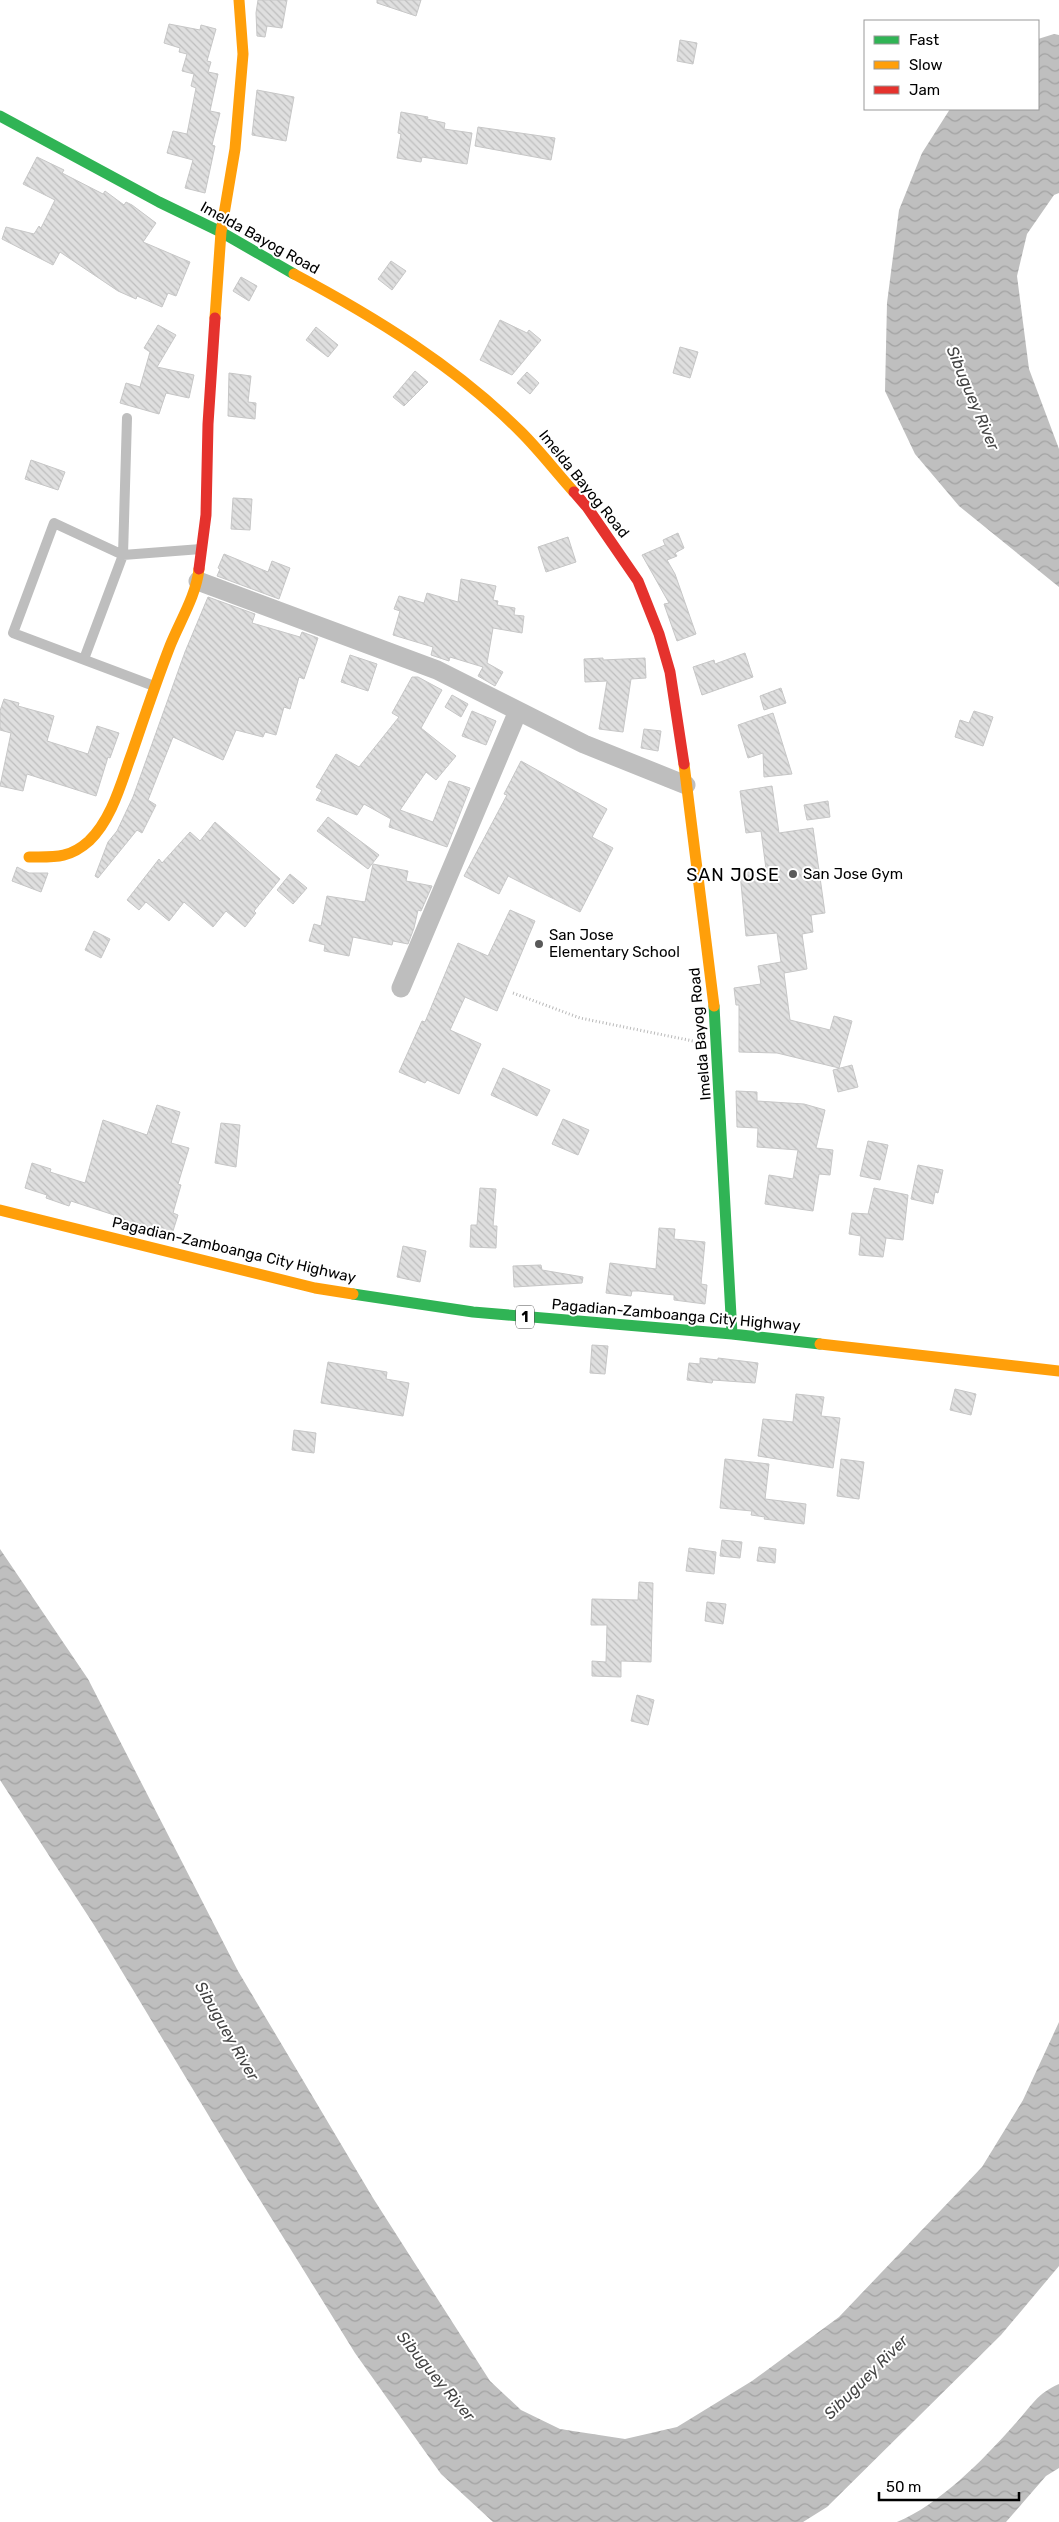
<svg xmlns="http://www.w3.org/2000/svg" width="1059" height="2522" font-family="Rubik,sans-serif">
<defs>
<pattern id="water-waves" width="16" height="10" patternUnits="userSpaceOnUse" patternTransform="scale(1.25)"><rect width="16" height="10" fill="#bfbfbf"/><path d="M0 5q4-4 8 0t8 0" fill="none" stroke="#a2a2a2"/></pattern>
<pattern id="building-back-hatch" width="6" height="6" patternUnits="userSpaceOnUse" patternTransform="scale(1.25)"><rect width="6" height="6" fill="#dfdfdf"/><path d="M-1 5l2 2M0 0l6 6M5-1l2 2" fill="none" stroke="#bebebe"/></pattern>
</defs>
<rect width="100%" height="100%" fill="#fff"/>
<!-- water -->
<path fill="url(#water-waves)" d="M 1054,34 L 1059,35 L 1059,193 L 1054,195 L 1027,234 L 1017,276 L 1029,369 L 1059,449 L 1059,587 L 959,506 L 915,454 L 885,391 L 887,303 L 899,210 L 922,153 L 950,109 L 1038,109 L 1038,39 Z
M 0,1549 L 88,1679 L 238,1971 L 373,2198 L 490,2381 L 521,2410 L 560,2429 L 625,2439 L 677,2427 L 752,2381 L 839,2317 L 982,2167 L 1023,2100 L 1059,2022 L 1059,2266 L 1001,2335 L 827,2507 L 803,2522 L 493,2522 L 441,2474 L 355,2353 L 239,2166 L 94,1925 L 0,1780 Z
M 1059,2384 L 1059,2468 L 1046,2476 L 1006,2522 L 897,2522 C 939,2505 984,2459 1014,2425 C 1031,2407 1036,2394 1059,2384 Z"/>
<!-- building -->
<path fill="url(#building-back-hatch)" stroke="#c7c7c7" d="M 258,0 L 287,0 L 282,28 L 267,26 L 265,37 L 257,36 L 256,13 Z
M 377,0 L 421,0 L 416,16 L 377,3 Z
M 169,24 L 200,30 L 201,25 L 216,29 L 207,61 L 211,62 L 208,72 L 218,74 L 210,111 L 220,113 L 212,145 L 215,146 L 205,193 L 185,188 L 193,160 L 167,153 L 173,131 L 187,134 L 196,88 L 191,86 L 194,74 L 182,71 L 187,54 L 179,52 L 180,48 L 164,43 Z
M 680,40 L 697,43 L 693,64 L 677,61 Z
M 257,90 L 294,97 L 286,141 L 252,135 Z
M 401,112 L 428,117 L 427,119 L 445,123 L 444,129 L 472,133 L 467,164 L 422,157 L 421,162 L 397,158 L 401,134 L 398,133 Z
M 478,127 L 555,138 L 551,160 L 475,146 Z
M 37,157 L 64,170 L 62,173 L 103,194 L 105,191 L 124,205 L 126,202 L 132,205 L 156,223 L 143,242 L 190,262 L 176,296 L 168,293 L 162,307 L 137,296 L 136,299 L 118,291 L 60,252 L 53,265 L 2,239 L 6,227 L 34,234 L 39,226 L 41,228 L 55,200 L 23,184 Z
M 391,261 L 406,271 L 392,290 L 378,279 Z
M 241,277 L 257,286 L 249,301 L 233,291 Z
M 500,320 L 527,333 L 529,330 L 541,340 L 512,375 L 480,360 Z
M 158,325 L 176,335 L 157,367 L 194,375 L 189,398 L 166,393 L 159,414 L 120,403 L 126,383 L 140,387 L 150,352 L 144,348 Z
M 316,327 L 338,345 L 328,357 L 306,340 Z
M 680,347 L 698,352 L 690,378 L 673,373 Z
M 415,371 L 428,382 L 404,406 L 393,397 Z
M 527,372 L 539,383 L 530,394 L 517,383 Z
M 229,373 L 251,376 L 248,402 L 256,403 L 255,419 L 228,416 Z
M 31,460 L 65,472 L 58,490 L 25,479 Z
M 233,498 L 252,499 L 250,530 L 231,529 Z
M 678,533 L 684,548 L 675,553 L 677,556 L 667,560 L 675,574 L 696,634 L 677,641 L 664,604 L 669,603 L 642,555 L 665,545 L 663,540 Z
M 568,537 L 576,562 L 546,572 L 538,547 Z
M 224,554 L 268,572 L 272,561 L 290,568 L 279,599 L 217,576 L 220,569 L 218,568 Z
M 461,579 L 496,586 L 493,600 L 498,601 L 497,605 L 515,608 L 514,615 L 524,616 L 522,633 L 493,628 L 487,663 L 503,672 L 495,686 L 478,676 L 483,667 L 450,657 L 449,661 L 431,655 L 433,647 L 393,635 L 400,611 L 394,609 L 399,596 L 424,603 L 427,593 L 458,602 Z
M 208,597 L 255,614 L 252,623 L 300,637 L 302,632 L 318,638 L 304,679 L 299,677 L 290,709 L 284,707 L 276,735 L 265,732 L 263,737 L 236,730 L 223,760 L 173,737 L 148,800 L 156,805 L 142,833 L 137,830 L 98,878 L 95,876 L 108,842 L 117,831 L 133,797 L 185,652 Z
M 745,653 L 753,677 L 702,695 L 693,667 L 714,660 L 715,664 Z
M 350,655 L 377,664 L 368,691 L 341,682 Z
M 603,658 L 603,660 L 645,658 L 646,678 L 631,679 L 623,732 L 599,729 L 607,681 L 585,682 L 584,659 Z
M 412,677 L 418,677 L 442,690 L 421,728 L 456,756 L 436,780 L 426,772 L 400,810 L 433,822 L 449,781 L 470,788 L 447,847 L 389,827 L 391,819 L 364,804 L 357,815 L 316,800 L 322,790 L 316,787 L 336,754 L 359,767 L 399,717 L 392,713 Z
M 781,688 L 786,703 L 764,710 L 760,696 Z
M 452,695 L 468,704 L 461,717 L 445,707 Z
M 4,699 L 19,703 L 18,706 L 54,716 L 47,741 L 88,754 L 97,726 L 119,733 L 110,758 L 108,757 L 96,796 L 27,774 L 23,791 L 0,786 L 11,733 L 0,730 L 0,711 Z
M 472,711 L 496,721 L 486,745 L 462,736 Z
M 974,711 L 993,717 L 983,746 L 955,737 L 960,720 L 969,723 Z
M 773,713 L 792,774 L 764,777 L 763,753 L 748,758 L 738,725 Z
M 644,729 L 661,731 L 658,751 L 641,748 Z
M 521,761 L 607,809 L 592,837 L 613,848 L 580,912 L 508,876 L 499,894 L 464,876 L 507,795 L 504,794 Z
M 772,786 L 779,833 L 813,828 L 825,913 L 811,915 L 813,932 L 802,934 L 807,969 L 784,973 L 790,1020 L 830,1030 L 834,1016 L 852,1021 L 839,1068 L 777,1053 L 739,1052 L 739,1005 L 736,1005 L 734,988 L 761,984 L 758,966 L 781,962 L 777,933 L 746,936 L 740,873 L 766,869 L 761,831 L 746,833 L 740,791 Z
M 828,801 L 830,817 L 807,820 L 804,805 Z
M 328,817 L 379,855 L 368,869 L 317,831 Z
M 215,822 L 280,879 L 254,911 L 256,913 L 245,927 L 226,911 L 213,927 L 184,902 L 169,921 L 146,902 L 139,910 L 127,900 L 159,859 L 162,863 L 190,832 L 200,841 Z
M 373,864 L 408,871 L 406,881 L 432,886 L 421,911 L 418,910 L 414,928 L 408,944 L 393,941 L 392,945 L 353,937 L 349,956 L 324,951 L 325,945 L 309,941 L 314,924 L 321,926 L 327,896 L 365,902 Z
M 17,867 L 29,873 L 48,873 L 41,892 L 12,881 Z
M 290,874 L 307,888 L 293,904 L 277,890 Z
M 510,910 L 535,921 L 497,1011 L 465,997 L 450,1030 L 481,1044 L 459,1094 L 427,1080 L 425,1083 L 399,1072 L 422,1021 L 425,1022 L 458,943 L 488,956 Z
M 94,931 L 110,939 L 101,958 L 85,950 Z
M 852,1065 L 858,1087 L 838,1092 L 833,1070 Z
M 503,1068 L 550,1090 L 537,1116 L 491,1095 Z
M 736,1091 L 757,1092 L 757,1101 L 804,1104 L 825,1110 L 816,1148 L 833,1150 L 830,1175 L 819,1174 L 813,1211 L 765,1204 L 769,1175 L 793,1179 L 798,1150 L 757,1147 L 758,1128 L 737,1127 Z
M 157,1105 L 180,1112 L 171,1143 L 189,1148 L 178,1184 L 181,1185 L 173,1213 L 178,1215 L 172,1234 L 137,1223 L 136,1226 L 113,1219 L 114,1215 L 71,1201 L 69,1206 L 46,1198 L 47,1195 L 25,1188 L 32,1163 L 51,1169 L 50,1172 L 85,1183 L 103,1120 L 147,1135 Z
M 563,1119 L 589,1130 L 578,1155 L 552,1144 Z
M 221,1123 L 240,1125 L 236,1167 L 215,1163 Z
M 868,1141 L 888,1145 L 880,1180 L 860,1176 Z
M 918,1165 L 943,1170 L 938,1193 L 935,1192 L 933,1204 L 911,1199 Z
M 480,1188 L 496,1189 L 493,1226 L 497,1226 L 496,1248 L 470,1247 L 471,1225 L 477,1225 Z
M 874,1188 L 908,1195 L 903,1240 L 886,1238 L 883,1257 L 859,1255 L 861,1236 L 849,1234 L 852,1213 L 868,1214 Z
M 659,1228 L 675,1229 L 674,1239 L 705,1242 L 701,1284 L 707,1285 L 705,1304 L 674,1300 L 674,1295 L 639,1291 L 632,1291 L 631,1296 L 606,1293 L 610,1263 L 656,1269 Z
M 403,1246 L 426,1251 L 420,1282 L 397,1277 Z
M 541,1265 L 542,1270 L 583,1277 L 582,1283 L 514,1287 L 513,1266 Z
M 592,1345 L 608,1346 L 605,1374 L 590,1373 Z
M 700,1358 L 718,1360 L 718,1358 L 758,1363 L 755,1383 L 713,1380 L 712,1383 L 687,1380 L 689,1363 L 700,1364 Z
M 328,1362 L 387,1372 L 386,1379 L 409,1383 L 403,1416 L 321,1403 Z
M 955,1389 L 976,1394 L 971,1415 L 950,1410 Z
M 796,1394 L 824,1397 L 821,1416 L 840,1418 L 833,1468 L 758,1456 L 763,1419 L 793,1422 Z
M 294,1430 L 316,1433 L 314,1453 L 292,1450 Z
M 725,1459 L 769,1464 L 765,1499 L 806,1504 L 804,1524 L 764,1519 L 765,1517 L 751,1515 L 752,1511 L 720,1508 Z
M 841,1459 L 864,1462 L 859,1499 L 837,1496 Z
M 722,1540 L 742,1542 L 740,1558 L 720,1556 Z
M 759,1547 L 776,1549 L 775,1563 L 757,1561 Z
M 689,1548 L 716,1552 L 714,1574 L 686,1571 Z
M 639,1582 L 653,1583 L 651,1662 L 621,1661 L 621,1677 L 592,1676 L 592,1661 L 606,1662 L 607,1625 L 591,1625 L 592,1599 L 638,1600 Z
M 707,1602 L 726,1604 L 723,1624 L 705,1621 Z
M 637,1695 L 654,1700 L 648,1725 L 631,1721 Z"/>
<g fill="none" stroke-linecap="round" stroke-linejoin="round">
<!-- path -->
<path stroke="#b9b9b9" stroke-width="3" stroke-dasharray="1 2.5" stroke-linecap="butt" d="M 513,993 L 580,1018 L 693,1041"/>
<!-- lane -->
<path stroke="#bebebe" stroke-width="10" d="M 84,659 L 123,555 L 127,418
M 154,686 L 13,633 L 54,523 L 123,555 L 201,549"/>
<!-- street -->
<path stroke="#bebebe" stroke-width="19" d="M 198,581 L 437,670 L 584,744 L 686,785
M 401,988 L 518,711"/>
<!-- fast -->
<path stroke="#30b455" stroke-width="11" d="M 0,116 L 159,202 L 221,232 L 294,274
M 714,1006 L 732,1334
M 353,1294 L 473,1312 L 732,1334 L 820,1344"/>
<!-- slow -->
<path stroke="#ff9f0a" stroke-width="11" d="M 294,274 C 375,317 456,367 521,432 C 540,451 556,472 574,492
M 215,318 L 221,232 L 235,149 L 243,54 L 239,0
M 684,764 L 714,1006
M 29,857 C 54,857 69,859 89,841 C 112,819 121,783 132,753 C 144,718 156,682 170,646 C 180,621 196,596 199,569
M 0,1210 L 315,1288 L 353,1294
M 820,1344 L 1059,1371"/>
<!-- jam -->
<path stroke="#e5322d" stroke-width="11" d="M 574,492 L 587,507 L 638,581 L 659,634 L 670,672 L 684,764
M 199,569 L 206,515 L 208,424 L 215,318"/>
</g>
<!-- markers -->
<g fill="#595959" stroke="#fff" stroke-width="2">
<circle cx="793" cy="874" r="5"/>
<circle cx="539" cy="944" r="5"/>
</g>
<g text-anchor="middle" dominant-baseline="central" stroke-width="4" stroke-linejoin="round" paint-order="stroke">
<!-- shield labels -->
<rect fill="#fff" stroke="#4c4c4c" stroke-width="1" x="516" y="1305.5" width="18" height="23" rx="4"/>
<g font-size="14" font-weight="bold" fill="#000">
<text x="525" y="1317">1</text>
</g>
<!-- street labels -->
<g font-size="15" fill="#000" stroke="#fff">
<text transform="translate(260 238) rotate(29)">Imelda Bayog Road</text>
<text transform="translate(584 484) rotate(51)">Imelda Bayog Road</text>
<text transform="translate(700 1034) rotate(-95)">Imelda Bayog Road</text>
<text transform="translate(234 1250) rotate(13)">Pagadian-Zamboanga City Highway</text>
<text transform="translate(676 1315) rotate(5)">Pagadian-Zamboanga City Highway</text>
</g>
<!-- poi labels -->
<g font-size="15" fill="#000" stroke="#fff" text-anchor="start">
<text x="803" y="874">San Jose Gym</text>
<text x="549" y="935">San Jose<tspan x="549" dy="17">Elementary School</tspan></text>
</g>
<!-- water labels -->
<g font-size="16" font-style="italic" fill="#444" stroke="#fff">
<text transform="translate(973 398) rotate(67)">Sibuguey River</text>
<text transform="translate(227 2031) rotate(60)">Sibuguey River</text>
<text transform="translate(436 2376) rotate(50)">Sibuguey River</text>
<text transform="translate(866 2377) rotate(-45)">Sibuguey River</text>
</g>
<!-- quarter labels -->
<g font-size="18" letter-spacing="1" fill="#000" stroke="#fff">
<text x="733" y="875">SAN JOSE</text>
</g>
</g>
<!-- legend -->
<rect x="864" y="20" width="175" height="90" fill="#ffffff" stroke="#999999"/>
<rect x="874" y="36" width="25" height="8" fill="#30b455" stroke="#999999"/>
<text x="909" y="45" font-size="15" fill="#000000">Fast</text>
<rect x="874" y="61" width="25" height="8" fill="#ff9f0a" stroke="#999999"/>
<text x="909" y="70" font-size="15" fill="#000000">Slow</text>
<rect x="874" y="86" width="25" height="8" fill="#e5322d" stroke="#999999"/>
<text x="909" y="95" font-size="15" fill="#000000">Jam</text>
<!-- scale -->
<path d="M879 2492v8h140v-8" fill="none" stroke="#000000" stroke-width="2.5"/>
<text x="886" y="2492" font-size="15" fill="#000000" stroke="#ffffff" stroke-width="4" paint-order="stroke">50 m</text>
</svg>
